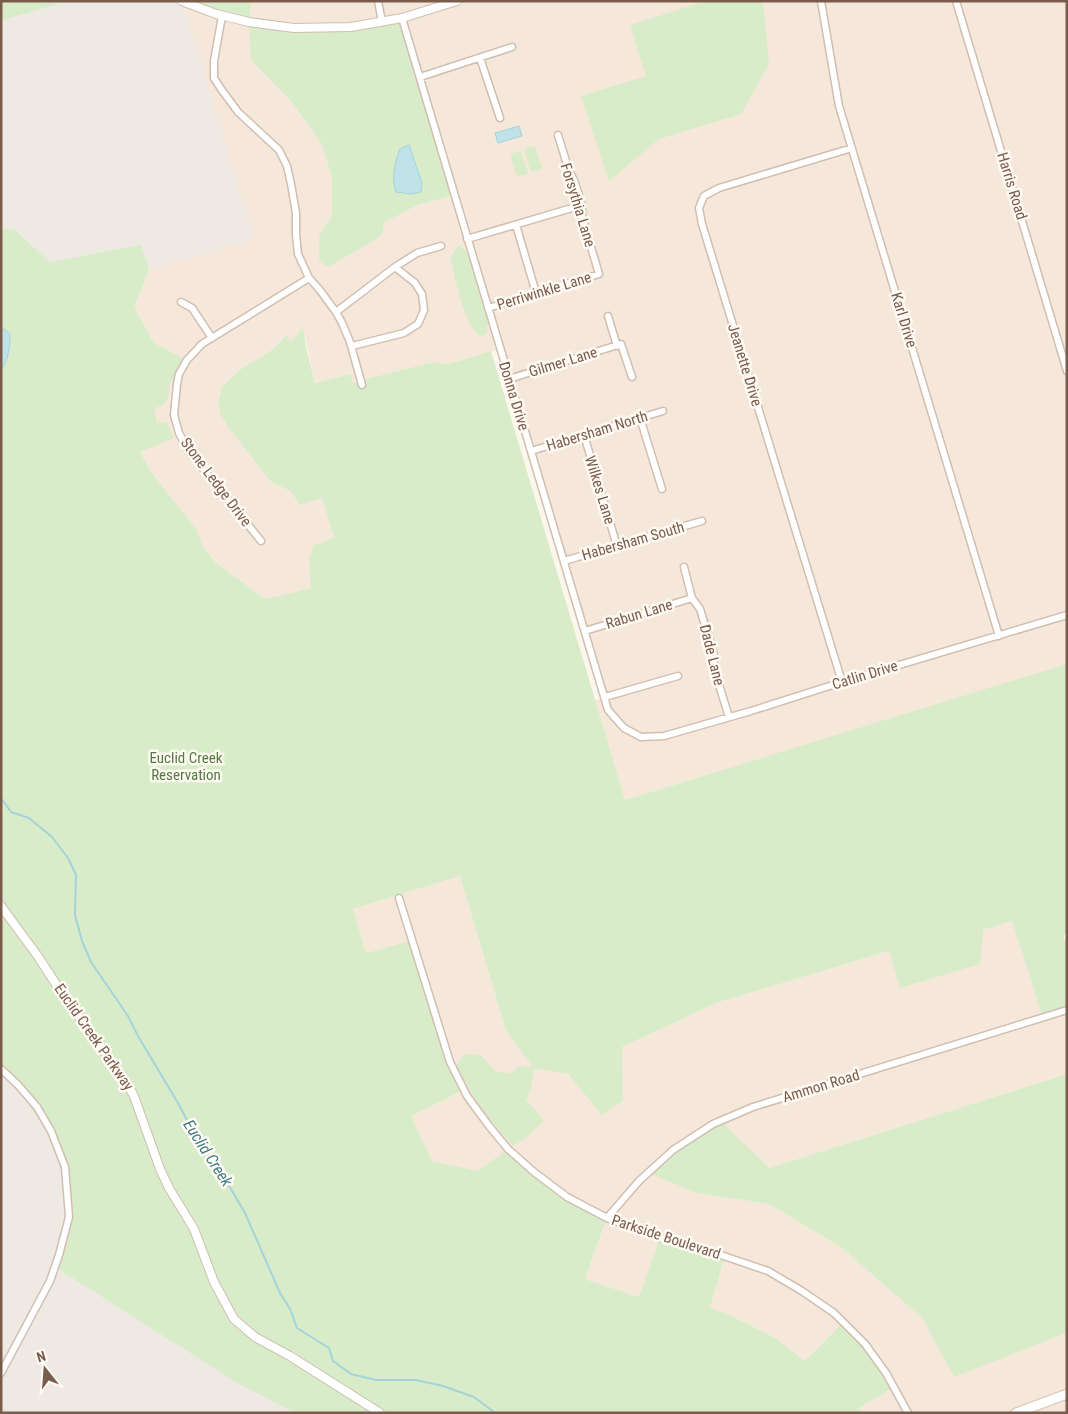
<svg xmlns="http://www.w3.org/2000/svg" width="1068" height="1414" font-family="'Roboto Condensed',sans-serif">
<rect width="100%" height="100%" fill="#fdf6ec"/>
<!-- residential -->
<path fill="#f5e8da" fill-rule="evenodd" d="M 182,1 L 249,21 L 251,1 L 1067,1 L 1067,665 L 625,800 L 595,700 L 605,697 L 500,349 L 449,364 L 433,362 L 373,377 L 352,383 L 349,374 L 315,383 L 303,327 L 291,343 L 285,335 L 270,351 L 238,371 L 222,387 L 218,401 L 220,414 L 228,427 L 271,482 L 290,491 L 300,505 L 322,498 L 334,538 L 309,561 L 312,588 L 265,599 L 215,562 L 203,547 L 197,530 L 151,472 L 140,452 L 157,423 L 155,407 L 162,406 L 170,381 L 177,384 L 134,307 L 149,270 L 253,239 ZM 291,101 L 454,195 L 418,205 L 387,221 L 340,255 L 332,220 L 332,177 L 321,143 Z
M 460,876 L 506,1031 L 534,1067 L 568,1074 L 602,1114 L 623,1101 L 622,1047 L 716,1003 L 889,951 L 983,930 L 1012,921 L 1043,1017 L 1067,1010 L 1067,1074 L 769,1168 L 697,1193 L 769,1204 L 842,1248 L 922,1318 L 954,1376 L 1067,1333 L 1067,1413 L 861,1413 L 859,1408 L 843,1322 L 805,1361 L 777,1339 L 732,1316 L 710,1308 L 725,1257 L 639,1297 L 585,1279 L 607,1219 L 478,1171 L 432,1161 L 411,1116 L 464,1090 L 450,1062 L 411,940 L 366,953 L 353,909 Z"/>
<!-- industrial -->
<path fill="#efe9e4" d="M 68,1 L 182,1 L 254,239 L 149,270 L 141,246 L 50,262 L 15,230 L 1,228 L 1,21 Z
M 1,1069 L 18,1085 L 242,1386 L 295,1413 L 1,1413 Z"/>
<!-- green -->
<path fill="#d8ecc9" d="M 1,1 L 68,1 L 1,21 Z
M 182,1 L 251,1 L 249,22 L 294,28 L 351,27 L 402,18 L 454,195 L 418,205 L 387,221 L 383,224 L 383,233 L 368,244 L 328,267 L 319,261 L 319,236 L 332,216 L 332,177 L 321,143 L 291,101 L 251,60 L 249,22 Z
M 706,1 L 763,1 L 769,64 L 741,114 L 659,139 L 609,181 L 581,96 L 646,76 L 630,25 Z
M 535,146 L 542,169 L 531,172 L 524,149 Z
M 521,151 L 528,174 L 517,177 L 510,154 Z
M 1,228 L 15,230 L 50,262 L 141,245 L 149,270 L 134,307 L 154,343 L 187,360 L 177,384 L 170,382 C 168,395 170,405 155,408 L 157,423 L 164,422 L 168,424 L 174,438 L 140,452 L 151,472 L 197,530 L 203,547 L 215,562 L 265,599 L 311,588 L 309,561 L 314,545 L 334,538 L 322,498 L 300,505 L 290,491 L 271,482 L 228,427 L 220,414 L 218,401 L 222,387 L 238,371 L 270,351 L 286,335 L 291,342 L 303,327 L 306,347 L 315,383 L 350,374 L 353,383 L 373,377 L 433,362 L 449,364 L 491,351 L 625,800 L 1067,664 L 1067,934 L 1063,935 L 1067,947 L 1067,1010 L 1043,1018 L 1012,921 L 983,930 L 980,964 L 900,988 L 889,951 L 716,1003 L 622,1047 L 623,1101 L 602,1115 L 568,1074 L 534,1068 L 531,1087 L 526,1101 L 534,1108 L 544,1121 L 527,1137 L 513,1146 L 483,1112 L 456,1066 L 465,1054 L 481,1055 L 496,1072 L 511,1073 L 520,1066 L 533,1067 L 506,1031 L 460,876 L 353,909 L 366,953 L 412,940 L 450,1062 L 464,1090 L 411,1116 L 432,1161 L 478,1171 L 508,1149 L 567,1197 L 607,1218 L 585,1279 L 639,1297 L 660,1238 L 725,1256 L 710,1308 L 732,1316 L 777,1339 L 805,1361 L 843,1322 L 865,1344 L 894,1387 L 859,1408 L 861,1413 L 295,1413 L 242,1386 L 55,1267 L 69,1217 L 65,1167 L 59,1150 L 12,1080 L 1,1069 Z
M 459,245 L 469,254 L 488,323 L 487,333 L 480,336 C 463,323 455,277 450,257 Z
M 1067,1074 L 1067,1333 L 954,1377 L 922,1318 L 842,1248 L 769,1204 L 697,1193 L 649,1173 L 673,1150 L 721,1121 L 769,1168 Z"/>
<!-- water -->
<path fill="#bfe3e8" stroke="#a5d3da" d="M 519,126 L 522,136 L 498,143 L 495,133 Z
M 409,145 L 422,183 L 421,192 L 411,194 L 396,192 C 391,180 395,161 400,149 Z
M 1,327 L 10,334 C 10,348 9,358 1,370 Z"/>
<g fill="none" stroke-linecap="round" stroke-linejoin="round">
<!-- stream -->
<path stroke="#a5d3da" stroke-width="2" d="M 1,798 L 11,812 L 29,818 L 52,837 L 68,858 L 76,875 L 75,915 L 82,941 L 91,962 L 128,1016 L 138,1036 L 178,1103 L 192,1130 L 215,1162 L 245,1213 L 280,1293 L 290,1309 L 297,1328 L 329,1348 L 333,1361 L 351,1374 L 376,1380 L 416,1380 L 443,1386 L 474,1397 L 495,1413"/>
<defs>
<path id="minor" d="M 378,1 L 382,22
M 821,1 L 839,106 L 999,636
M 956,1 L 1067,371
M 222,16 L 214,61 L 214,78 L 221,89 L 238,112 L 279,150 L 287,166 L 291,184 L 296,213 L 296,234 L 298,254 L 309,278 L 319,289 L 336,312 L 342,323 L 350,342 L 362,385
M 402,18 L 608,710 L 624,728 L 641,737 L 664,736 L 751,711 L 842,682 L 1067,615
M 480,58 L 500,118
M 420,77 L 512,47
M 516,225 L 536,293
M 467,239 L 582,205
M 181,302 L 192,308 L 212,338
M 488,308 L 599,274 L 582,217 L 582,205 L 574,180 L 569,171 L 558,135
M 336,312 L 395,267 L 417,253 L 441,246
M 608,316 L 617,346
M 352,346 L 404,333 L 418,324 L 424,310 L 422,294 L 415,283 L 395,267
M 509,379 L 621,344 L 632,377
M 640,418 L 662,489
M 584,435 L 617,546
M 531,451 L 663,411
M 261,541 L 188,450 L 179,433 L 174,415 L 177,384 L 179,374 L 187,360 L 202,344 L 309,278
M 564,561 L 702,521
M 684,567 L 692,598 L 700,609 L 714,655 L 714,669 L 729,717
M 585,631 L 692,598
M 842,682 L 702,224 L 699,208 L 704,196 L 719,188 L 852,148
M 605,697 L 678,676
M 399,898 L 450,1062 L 467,1096 L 489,1126 L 508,1149 L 534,1172 L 567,1197 L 607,1218 L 660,1238 L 712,1252 L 768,1271 L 802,1291 L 834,1313 L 865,1344 L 886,1373 L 908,1413
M 1,1069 L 18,1085 L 37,1107 L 51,1131 L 65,1167 L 69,1217 L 59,1255 L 50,1281 L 1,1373
M 607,1218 L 639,1181 L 673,1150 L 713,1124 L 753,1107 L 1067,1010"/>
<path id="tertiary" d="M 182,1 L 216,14 L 249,22 L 294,28 L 351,27 L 402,18 L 457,1
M 1,906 L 37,955 L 67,1001 L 123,1077 L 134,1096 L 160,1169 L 169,1188 L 194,1229 L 214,1282 L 234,1319 L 255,1337 L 290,1356 L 380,1413"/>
<path id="secondary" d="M 1016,1413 L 1067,1394"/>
</defs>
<!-- minor casing -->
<use href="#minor" stroke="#d1beb0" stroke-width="9"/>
<!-- tertiary casing -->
<use href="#tertiary" stroke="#d1beb0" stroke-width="10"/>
<!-- secondary casing -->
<use href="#secondary" stroke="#d6c0b0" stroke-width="11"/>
<!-- minor -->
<use href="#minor" stroke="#fff" stroke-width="6"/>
<!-- tertiary -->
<use href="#tertiary" stroke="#fff" stroke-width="8"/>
<!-- secondary -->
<use href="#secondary" stroke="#fff" stroke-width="9"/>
</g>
<g text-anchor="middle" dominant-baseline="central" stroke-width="5" stroke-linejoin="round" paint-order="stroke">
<!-- street labels -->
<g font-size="15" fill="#7a5c4d" stroke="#fffaf3">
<text transform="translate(1012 186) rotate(73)">Harris Road</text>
<text transform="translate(578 205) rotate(73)">Forsythia Lane</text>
<text transform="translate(544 291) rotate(-17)">Perriwinkle Lane</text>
<text transform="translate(904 320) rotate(73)">Karl Drive</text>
<text transform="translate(563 362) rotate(-17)">Gilmer Lane</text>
<text transform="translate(745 365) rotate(73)">Jeanette Drive</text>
<text transform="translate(514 396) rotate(73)">Donna Drive</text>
<text transform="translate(597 431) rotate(-17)">Habersham North</text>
<text transform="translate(216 482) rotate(53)">Stone Ledge Drive</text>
<text transform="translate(600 490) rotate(73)">Wilkes Lane</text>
<text transform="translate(633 541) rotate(-16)">Habersham South</text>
<text transform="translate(639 614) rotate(-17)">Rabun Lane</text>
<text transform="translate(712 655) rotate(76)">Dade Lane</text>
<text transform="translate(865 675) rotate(-17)">Catlin Drive</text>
<text transform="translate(94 1037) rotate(55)">Euclid Creek Parkway</text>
<text transform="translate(821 1086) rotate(-17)">Ammon Road</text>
<text transform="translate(666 1237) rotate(18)">Parkside Boulevard</text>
</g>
<!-- park labels -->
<g font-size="15" fill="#537a41" stroke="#fffaf3">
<text x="186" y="758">Euclid Creek<tspan x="186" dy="17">Reservation</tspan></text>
</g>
<!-- water labels -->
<g font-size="16" font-style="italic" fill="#437c86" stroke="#fffaf3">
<text transform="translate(208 1153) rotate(57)">Euclid Creek</text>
</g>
</g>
<!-- border -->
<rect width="1068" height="1414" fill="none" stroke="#7a5c4d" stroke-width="5"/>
<!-- north arrow -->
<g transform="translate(45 1369) rotate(343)" stroke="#fffaf3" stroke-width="4" paint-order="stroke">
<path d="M0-4L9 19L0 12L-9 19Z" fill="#7a5c4d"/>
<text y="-8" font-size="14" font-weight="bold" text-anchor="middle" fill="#7a5c4d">N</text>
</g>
</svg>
